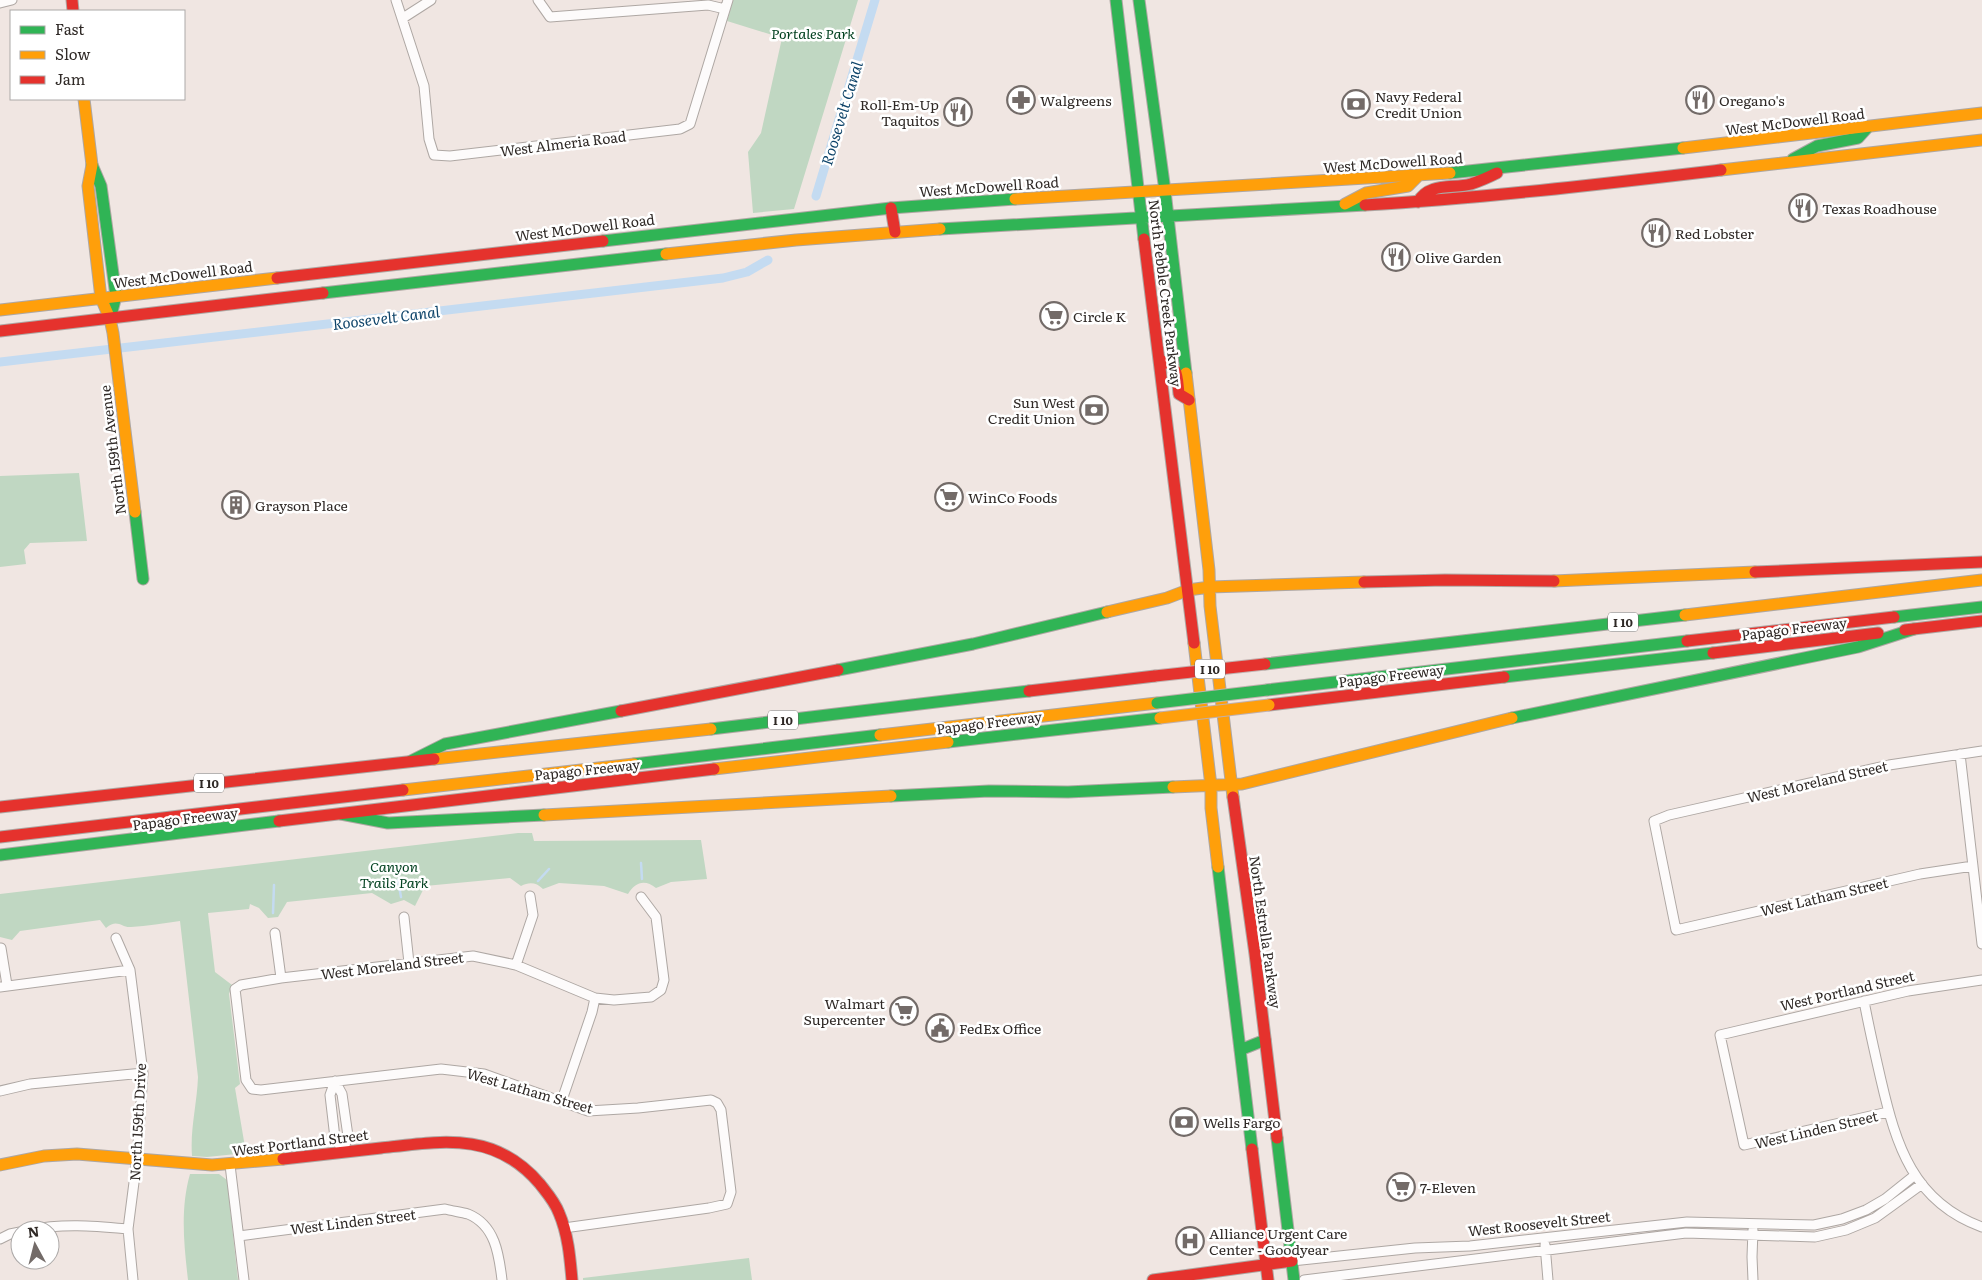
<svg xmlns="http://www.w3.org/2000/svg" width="1982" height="1280" font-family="Literata,serif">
<rect width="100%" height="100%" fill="#f0e6e2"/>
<!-- green -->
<path fill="#c0d7c2" d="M 733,0 L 858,0 L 794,209 L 753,213 L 748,152 L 761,133 L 782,38 L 727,21 Z
M 79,473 L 87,541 L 30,543 L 24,550 L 26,564 L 0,567 L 0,476 Z
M 518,833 L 532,833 L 534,841 L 701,840 L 707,879 L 671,882 L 656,888 C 645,879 635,882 628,894 L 604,886 L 559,883 L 543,889 C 536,882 529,882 521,886 L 510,878 L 425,886 L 415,906 L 404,900 L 391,904 L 372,893 L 287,902 L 278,917 L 268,918 L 259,908 L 250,904 L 249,909 L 208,913 L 215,972 L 232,985 L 229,994 L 240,1084 L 235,1088 L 246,1153 L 207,1157 L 192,1156 C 190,1129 197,1104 198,1077 L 180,921 C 164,923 147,926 131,927 C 121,928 118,918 106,928 L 100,920 L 20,931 L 12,940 L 0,937 L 0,894 Z
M 190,1174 L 219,1174 L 227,1180 L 238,1280 L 188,1280 C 184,1245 180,1209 190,1174 Z
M 749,1258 L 752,1280 L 583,1280 L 583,1278 Z"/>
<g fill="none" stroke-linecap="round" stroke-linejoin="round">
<!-- stream -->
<path stroke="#c4dbf1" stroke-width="2.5" d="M 641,863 L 642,879
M 398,880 L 401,897
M 538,881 L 549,869
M 273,913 L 274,885"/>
<!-- canal -->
<path stroke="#c4dbf1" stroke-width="9" d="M 816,196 L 875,0
M 0,362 L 723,278 L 747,272 L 768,260"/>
<defs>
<path id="street" d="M 396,0 L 424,86 L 429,139 L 434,155 L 450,156 L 680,129 L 690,124 L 728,0
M 538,0 L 550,17 L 708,5 L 725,9
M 0,3 L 12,0
M 403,18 L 431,0
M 1960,754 L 1982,944
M 1973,866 L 1920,874 L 1676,930 L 1654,821 L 1669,815 L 1889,765 L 1982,751
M 404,917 L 409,963
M 275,933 L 281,978
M 116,938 L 130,970 L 143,1073 L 137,1159 L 128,1229 L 133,1280
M 1,948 L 7,985
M 516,965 L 533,915 L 530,896
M 0,987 L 130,970
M 1864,1001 C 1869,1028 1875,1054 1881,1080 C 1896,1145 1913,1202 1982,1227
M 335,1081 L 330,1095 L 335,1138 L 343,1151
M 335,1081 L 342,1094 L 348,1136 L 343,1151
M 0,1091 L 30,1084 L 143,1073
M 562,1100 L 592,1012 L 595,998
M 1888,1112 L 1744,1145 L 1720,1035 L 1908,991 L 1982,980
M 230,1165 L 244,1280
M 564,1228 L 709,1208 L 727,1204 L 731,1192 L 721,1110 L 717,1103 L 711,1100 L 638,1108 L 588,1111 L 484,1074 L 441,1069 L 261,1090 L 252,1089 L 246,1080 L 235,989 L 241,985 L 281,978 L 473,956 L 516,965 L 595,998 L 614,1000 L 651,997 L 661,990 L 664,980 L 656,917 L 641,897
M 29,1230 C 63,1223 94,1226 128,1229
M 239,1236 L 445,1209 C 452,1211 461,1212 468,1214 C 495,1225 499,1254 502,1280
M 0,1239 L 10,1234 L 20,1232
M 1545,1245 L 1548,1280
M 1292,1261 L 1415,1248 L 1470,1246 L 1687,1222 L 1814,1225 L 1842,1219 L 1866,1210 L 1885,1199 L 1915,1175
M 1304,1280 L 1686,1233 L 1815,1237 L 1846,1230 L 1875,1218 L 1922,1184
M 1753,1280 L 1752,1257 L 1753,1230"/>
<path id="fast" d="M 1116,0 L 1144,239
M 1139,0 L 1165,191 L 1186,373
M 1793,159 L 1817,146 L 1858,138 L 1867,128
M 92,165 L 101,186 L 116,296 L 110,319
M 1450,173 L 1683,148
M 940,229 L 1365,205
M 603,241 L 891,208 L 1015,199
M 323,293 L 666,254
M 135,512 L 143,579
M 1894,617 L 1982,607
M 1265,664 L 1685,615
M 838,670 L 973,644 L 1107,612
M 1504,677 L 1713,653
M 1267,690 L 1687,641
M 1512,718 L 1858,647 L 1914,629
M 711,729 L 1029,691
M 948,742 L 1160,718
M 411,761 L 445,744 L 621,711
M 634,764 L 880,735
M 891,796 L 989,791 L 1068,792 L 1173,787
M 341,814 L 388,823 L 544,815
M 0,855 L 279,821
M 1218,867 L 1252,1149
M 1240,1050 L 1265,1040
M 1277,1138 L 1294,1280"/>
<path id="slow" d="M 84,99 L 92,165 L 88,186 L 101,298 L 110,319 L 113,333 L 135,512
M 1683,148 L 1982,113
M 1721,170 L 1982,140
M 1015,199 L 1450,173
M 1345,204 L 1366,193 L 1408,186 L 1418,176
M 666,254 L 796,240 L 940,229
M 0,310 L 277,278
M 1186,373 L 1209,570 L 1210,606 L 1233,797
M 1554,581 L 1755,572
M 1107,612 L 1167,598 L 1188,590 L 1210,587 L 1364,582
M 1685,615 L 1982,580
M 1194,643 L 1211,786 L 1211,808 L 1218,867
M 880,735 L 1157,703
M 434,759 L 711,729
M 714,769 L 948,742
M 1173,787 L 1242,784 L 1512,718
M 403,790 L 634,764
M 544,815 L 891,796
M 0,1165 L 44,1156 L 77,1154 L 212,1165 L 283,1159"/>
<path id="jam" d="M 72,0 L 73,11
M 1418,202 C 1429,182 1453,189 1471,184 C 1480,181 1489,177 1497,173
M 1365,205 C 1484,198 1602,184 1721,170
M 891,208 L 895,232
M 1144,239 L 1194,643
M 277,278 L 603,241
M 0,331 L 323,293
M 1159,360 C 1179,365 1177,376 1179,394 L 1189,400
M 1755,572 L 1982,562
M 1364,582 L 1445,580 L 1554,581
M 1905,630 L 1982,621
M 1687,641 L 1894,617
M 1713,653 L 1878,633
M 1029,691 L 1155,676
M 1269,705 L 1504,677
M 621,711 L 838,670
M 1233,797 L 1255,954 L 1277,1138
M 0,807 L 434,759
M 279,821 L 714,769
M 0,837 L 403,790
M 1252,1149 L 1268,1280
M 283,1159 C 316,1155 348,1152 381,1148 C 443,1141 495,1131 540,1184 C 547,1193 555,1202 559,1213 C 568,1234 570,1257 572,1280
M 1153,1280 L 1292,1261"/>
</defs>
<!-- street casing -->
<use href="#street" stroke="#aea7a3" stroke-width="11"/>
<!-- fast casing -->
<use href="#fast" stroke="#aea7a3" stroke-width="13"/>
<!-- slow casing -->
<use href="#slow" stroke="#aea7a3" stroke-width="13"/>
<!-- jam casing -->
<use href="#jam" stroke="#aea7a3" stroke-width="13"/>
<!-- street -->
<use href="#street" stroke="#fdfbfb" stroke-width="9"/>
<!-- fast -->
<use href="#fast" stroke="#30b455" stroke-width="11"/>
<!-- slow -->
<use href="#slow" stroke="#ff9f0a" stroke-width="11"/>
<!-- jam -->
<use href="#jam" stroke="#e5322d" stroke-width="11"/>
<defs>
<path id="fast-bridge" d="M 1157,703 L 1267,690"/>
<path id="slow-bridge" d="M 1160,718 L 1269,705"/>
<path id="jam-bridge" d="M 1155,676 L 1265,664"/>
</defs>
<!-- fast-bridge casing -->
<use href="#fast-bridge" stroke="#c1b0ae" stroke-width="13" stroke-linecap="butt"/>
<!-- slow-bridge casing -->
<use href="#slow-bridge" stroke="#c1b0ae" stroke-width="13" stroke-linecap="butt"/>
<!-- jam-bridge casing -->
<use href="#jam-bridge" stroke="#c1b0ae" stroke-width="13" stroke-linecap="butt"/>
<!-- fast-bridge -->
<use href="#fast-bridge" stroke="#30b455" stroke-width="11"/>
<!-- slow-bridge -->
<use href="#slow-bridge" stroke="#ff9f0a" stroke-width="11"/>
<!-- jam-bridge -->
<use href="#jam-bridge" stroke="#e5322d" stroke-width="11"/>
</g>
<!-- icons -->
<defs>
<symbol id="pharmacy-ring" viewBox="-11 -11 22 22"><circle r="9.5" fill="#fff" stroke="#736b68" stroke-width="1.5"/><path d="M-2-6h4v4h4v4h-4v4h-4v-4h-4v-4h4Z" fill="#736b68"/></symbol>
<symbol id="restaurant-ring" viewBox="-11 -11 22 22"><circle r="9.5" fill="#fff" stroke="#736b68" stroke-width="1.5"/><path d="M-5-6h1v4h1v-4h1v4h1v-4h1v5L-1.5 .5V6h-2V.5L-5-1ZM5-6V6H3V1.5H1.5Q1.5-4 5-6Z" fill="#736b68"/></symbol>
<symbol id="bank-ring" viewBox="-11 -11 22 22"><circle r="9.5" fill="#fff" stroke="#736b68" stroke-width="1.5"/><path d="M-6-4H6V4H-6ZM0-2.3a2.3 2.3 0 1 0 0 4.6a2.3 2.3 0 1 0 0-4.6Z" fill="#736b68"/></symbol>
<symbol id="supermarket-ring" viewBox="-11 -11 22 22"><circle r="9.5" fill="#fff" stroke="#736b68" stroke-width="1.5"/><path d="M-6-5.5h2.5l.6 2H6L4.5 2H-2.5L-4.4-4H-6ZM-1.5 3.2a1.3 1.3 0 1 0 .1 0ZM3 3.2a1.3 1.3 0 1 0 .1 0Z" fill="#736b68"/></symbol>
<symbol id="building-ring" viewBox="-11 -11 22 22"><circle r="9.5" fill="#fff" stroke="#736b68" stroke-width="1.5"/><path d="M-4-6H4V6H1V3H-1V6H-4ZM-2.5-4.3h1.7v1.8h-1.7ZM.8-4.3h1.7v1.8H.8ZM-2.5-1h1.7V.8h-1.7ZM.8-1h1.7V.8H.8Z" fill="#736b68"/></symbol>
<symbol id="civic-ring" viewBox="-11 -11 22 22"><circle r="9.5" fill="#fff" stroke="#736b68" stroke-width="1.5"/><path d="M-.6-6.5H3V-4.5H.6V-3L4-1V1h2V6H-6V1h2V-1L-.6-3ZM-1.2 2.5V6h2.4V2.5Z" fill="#736b68"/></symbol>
<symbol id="hospital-ring" viewBox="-11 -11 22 22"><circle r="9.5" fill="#fff" stroke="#736b68" stroke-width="1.5"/><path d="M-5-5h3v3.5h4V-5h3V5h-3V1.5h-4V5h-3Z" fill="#736b68"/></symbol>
</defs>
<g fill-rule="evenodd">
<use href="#pharmacy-ring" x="1005" y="84" width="32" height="32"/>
<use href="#restaurant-ring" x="1684" y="84" width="32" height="32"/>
<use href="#bank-ring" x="1340" y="88" width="32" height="32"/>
<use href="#restaurant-ring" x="942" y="96" width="32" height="32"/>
<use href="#restaurant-ring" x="1787" y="192" width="32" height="32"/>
<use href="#restaurant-ring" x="1640" y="217" width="32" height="32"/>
<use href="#restaurant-ring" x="1380" y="241" width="32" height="32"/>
<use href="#supermarket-ring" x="1038" y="300" width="32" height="32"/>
<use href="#bank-ring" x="1078" y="394" width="32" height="32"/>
<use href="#supermarket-ring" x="933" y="481" width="32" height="32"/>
<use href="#building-ring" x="220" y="489" width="32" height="32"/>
<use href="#supermarket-ring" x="888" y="995" width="32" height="32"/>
<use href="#civic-ring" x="924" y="1012" width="32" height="32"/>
<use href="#bank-ring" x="1168" y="1106" width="32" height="32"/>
<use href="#supermarket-ring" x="1385" y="1171" width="32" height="32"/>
<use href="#hospital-ring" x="1174" y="1225" width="32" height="32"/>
</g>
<g text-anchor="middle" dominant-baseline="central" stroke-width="5" stroke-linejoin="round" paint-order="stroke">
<!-- shield labels -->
<g fill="#fff" stroke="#6d6967" stroke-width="1">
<rect x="1608" y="612.5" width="30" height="19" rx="4"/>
<rect x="1195" y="659.5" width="30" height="19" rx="4"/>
<rect x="768" y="710.5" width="30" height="19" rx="4"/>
<rect x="194" y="773.5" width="30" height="19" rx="4"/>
</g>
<g font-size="12" font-weight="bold" fill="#2f2926">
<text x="1623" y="622">I 10</text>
<text x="1210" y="669">I 10</text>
<text x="783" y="720">I 10</text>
<text x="209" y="783">I 10</text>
</g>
<!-- park labels -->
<g font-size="14" font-style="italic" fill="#00401f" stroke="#fff">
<text x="813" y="33">Portales Park</text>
<text x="394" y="866">Canyon<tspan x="394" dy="16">Trails Park</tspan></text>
</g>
<!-- poi labels -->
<g font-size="14" fill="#2f2926" stroke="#fff" text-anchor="start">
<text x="1375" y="96">Navy Federal<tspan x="1375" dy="16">Credit Union</tspan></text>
<text x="1040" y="100">Walgreens</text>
<text x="1719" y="100">Oregano's</text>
<text x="939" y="104" text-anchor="end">Roll-Em-Up<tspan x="939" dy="16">Taquitos</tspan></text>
<text x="1822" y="208">Texas Roadhouse</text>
<text x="1675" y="233">Red Lobster</text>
<text x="1415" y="257">Olive Garden</text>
<text x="1073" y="316">Circle K</text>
<text x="1075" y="402" text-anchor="end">Sun West<tspan x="1075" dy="16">Credit Union</tspan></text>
<text x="968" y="497">WinCo Foods</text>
<text x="255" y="505">Grayson Place</text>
<text x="885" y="1003" text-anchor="end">Walmart<tspan x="885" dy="16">Supercenter</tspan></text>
<text x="959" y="1028">FedEx Office</text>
<text x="1203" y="1122">Wells Fargo</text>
<text x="1420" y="1187">7-Eleven</text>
<text x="1209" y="1233">Alliance Urgent Care<tspan x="1209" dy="16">Center - Goodyear</tspan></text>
</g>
<!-- street labels -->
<g font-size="14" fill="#2f2926" stroke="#fff">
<text transform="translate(1795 121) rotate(-7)">West McDowell Road</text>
<text transform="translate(563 143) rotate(-7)">West Almeria Road</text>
<text transform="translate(1393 162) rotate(-4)">West McDowell Road</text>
<text transform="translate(989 186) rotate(-4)">West McDowell Road</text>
<text transform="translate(585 227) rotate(-7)">West McDowell Road</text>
<text transform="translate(183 274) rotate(-7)">West McDowell Road</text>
<text transform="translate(1166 293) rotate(83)">North Pebble Creek Parkway</text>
<text transform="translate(112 450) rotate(-97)">North 159th Avenue</text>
<text transform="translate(1794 628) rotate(-7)">Papago Freeway</text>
<text transform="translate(1391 675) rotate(-7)">Papago Freeway</text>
<text transform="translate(989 722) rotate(-7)">Papago Freeway</text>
<text transform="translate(587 769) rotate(-6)">Papago Freeway</text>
<text transform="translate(1817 781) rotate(-13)">West Moreland Street</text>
<text transform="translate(185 818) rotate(-7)">Papago Freeway</text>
<text transform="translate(1824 896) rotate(-13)">West Latham Street</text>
<text transform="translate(1266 932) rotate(82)">North Estrella Parkway</text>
<text transform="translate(392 965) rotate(-7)">West Moreland Street</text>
<text transform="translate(1847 990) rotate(-13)">West Portland Street</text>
<text transform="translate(530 1090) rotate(16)">West Latham Street</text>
<text transform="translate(137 1122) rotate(-87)">North 159th Drive</text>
<text transform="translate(1816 1129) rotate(-13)">West Linden Street</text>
<text transform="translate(300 1142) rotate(-7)">West Portland Street</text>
<text transform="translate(353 1221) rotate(-7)">West Linden Street</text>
<text transform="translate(1539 1223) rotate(-6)">West Roosevelt Street</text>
</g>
<!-- water labels -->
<g font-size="15" font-style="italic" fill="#0d4369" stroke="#fff">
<text transform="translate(841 113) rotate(-73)">Roosevelt Canal</text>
<text transform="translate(386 317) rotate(-7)">Roosevelt Canal</text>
</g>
</g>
<!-- legend -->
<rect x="10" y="10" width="175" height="90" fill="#ffffff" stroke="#aca9a8"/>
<rect x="20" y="26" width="25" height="8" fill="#30b455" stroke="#aca9a8"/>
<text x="55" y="35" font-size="15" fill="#2f2926">Fast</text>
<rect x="20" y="51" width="25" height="8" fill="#ff9f0a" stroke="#aca9a8"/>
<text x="55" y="60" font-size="15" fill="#2f2926">Slow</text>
<rect x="20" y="76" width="25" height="8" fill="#e5322d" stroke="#aca9a8"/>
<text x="55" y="85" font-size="15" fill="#2f2926">Jam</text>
<!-- north arrow -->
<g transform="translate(35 1245) rotate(353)"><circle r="24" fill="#ffffff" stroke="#aca9a8"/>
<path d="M0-4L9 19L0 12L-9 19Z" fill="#736b68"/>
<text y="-8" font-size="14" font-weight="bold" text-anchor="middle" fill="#2f2926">N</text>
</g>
</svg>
